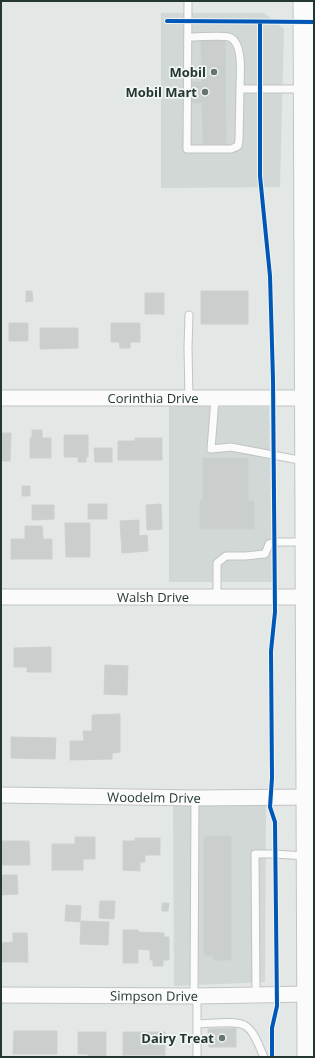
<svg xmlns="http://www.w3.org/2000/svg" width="315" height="1058" font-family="'Open Sans',sans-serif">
<rect width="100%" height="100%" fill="#e3e7e5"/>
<!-- built -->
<path fill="#d1d8d5" d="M 161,13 L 264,13 L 284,29 L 280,187 L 161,188 Z
M 169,406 L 269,407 L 272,582 L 169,582 Z
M 173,802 L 266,803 L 265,982 L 174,986 Z"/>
<!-- building -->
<path fill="#cacfcd" stroke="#ccd0ce" d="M 225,39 L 226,144 L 203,144 L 201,40 Z
M 192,82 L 223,82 L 223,102 L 192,103 Z
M 26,291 L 32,291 L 33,301 L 26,302 Z
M 201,291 L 248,291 L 248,324 L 201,324 Z
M 145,293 L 164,293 L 164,314 L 145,314 Z
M 9,323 L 28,323 L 28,341 L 9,341 Z
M 111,323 L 140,323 L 140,342 L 130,342 L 130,348 L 120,348 L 119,342 L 111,342 Z
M 40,328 L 78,328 L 78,348 L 40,349 Z
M 32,430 L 42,430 L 42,438 L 51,438 L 51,458 L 30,458 L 30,438 L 32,438 Z
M 1,433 L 11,433 L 10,461 L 1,461 Z
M 64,435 L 88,435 L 88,457 L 86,457 L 86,462 L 78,462 L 78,457 L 64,457 Z
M 135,438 L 162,438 L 162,460 L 118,460 L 118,441 L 135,441 Z
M 94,448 L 112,448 L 112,462 L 95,462 Z
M 203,458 L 248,458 L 248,501 L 203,501 Z
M 22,486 L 30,486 L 30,496 L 22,496 Z
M 200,501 L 254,501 L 254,529 L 200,529 Z
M 88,504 L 107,504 L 107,519 L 88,519 Z
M 161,504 L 162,529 L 147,530 L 146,505 Z
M 32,505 L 54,505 L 54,519 L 32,520 Z
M 139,520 L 139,536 L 147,535 L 148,551 L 122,553 L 120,521 Z
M 65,523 L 90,523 L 90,557 L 66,557 Z
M 25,526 L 42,526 L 43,539 L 52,539 L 52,559 L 11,559 L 11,539 L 25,539 Z
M 51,647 L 51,672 L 27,672 L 27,667 L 14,667 L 14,648 Z
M 105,665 L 128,666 L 127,695 L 104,694 Z
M 120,714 L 120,752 L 112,753 L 112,759 L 70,760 L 70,741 L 84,741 L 83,731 L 92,731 L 92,715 Z
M 11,737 L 56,738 L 55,759 L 11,758 Z
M 204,836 L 231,836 L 231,960 L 213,960 L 213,956 L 204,956 Z
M 75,837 L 95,837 L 95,859 L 83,859 L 83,870 L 52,870 L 52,844 L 75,844 Z
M 135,838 L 160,838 L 160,855 L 145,855 L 145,862 L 140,862 L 140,871 L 123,870 L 123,841 L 135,841 Z
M 1,841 L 29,841 L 30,865 L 1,865 Z
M 1,875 L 17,875 L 18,894 L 1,895 Z
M 100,901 L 115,901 L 114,919 L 99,918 Z
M 162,903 L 169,903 L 168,911 L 162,911 Z
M 66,905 L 81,906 L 80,922 L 65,921 Z
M 81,921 L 109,922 L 108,945 L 80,944 Z
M 123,930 L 138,930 L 138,932 L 164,933 L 164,937 L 169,937 L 169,960 L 163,960 L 163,966 L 153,966 L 153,960 L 150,960 L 150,950 L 138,949 L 138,963 L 123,963 Z
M 13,933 L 27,933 L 28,962 L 1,962 L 1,943 L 13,942 Z
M 236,1028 L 236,1047 L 209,1047 L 208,1029 Z
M 14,1031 L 57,1031 L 57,1054 L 13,1054 Z
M 78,1032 L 106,1032 L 106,1057 L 88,1057 L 88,1054 L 78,1054 Z
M 123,1032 L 165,1032 L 165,1055 L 123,1055 Z"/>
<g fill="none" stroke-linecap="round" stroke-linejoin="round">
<defs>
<path id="service" d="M 188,1 L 187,149 L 231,149 L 238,146 L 239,140 L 240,89 L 302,89
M 188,37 C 196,37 222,35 229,37 C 244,42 240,76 240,89
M 189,315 L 188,347 L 189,399
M 215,399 L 211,449 L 231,447 L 304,461
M 217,598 L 217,563 L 226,556 L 245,556 L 265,554 L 269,544 L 275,542 L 305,542
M 256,995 L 255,854 L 275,854 L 305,856
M 194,996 L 195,798
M 197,1024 C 209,1024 234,1020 244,1025 C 255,1031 259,1047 264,1057
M 197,1057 L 197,996"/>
<g id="minor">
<path id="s1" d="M 1,398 L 304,398"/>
<path id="s2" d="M 1,597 L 305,597"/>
<path id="s3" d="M 1,795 L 195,798 L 314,797"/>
<path id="s4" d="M 1,995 L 194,996 L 308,994"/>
</g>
<path id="secondary" d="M 304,1 L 308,1057"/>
</defs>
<!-- service casing -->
<use href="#service" stroke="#c0c4c2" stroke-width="9"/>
<!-- minor casing -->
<use href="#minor" stroke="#c0c4c2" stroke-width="17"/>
<!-- secondary casing -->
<use href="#secondary" stroke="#c0c5c2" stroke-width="23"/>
<!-- service -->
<use href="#service" stroke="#fbfbfb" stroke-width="7"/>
<!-- minor -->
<use href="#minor" stroke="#fbfbfb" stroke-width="15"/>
<!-- secondary -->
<use href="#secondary" stroke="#fbfbfb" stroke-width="21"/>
<defs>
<path id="cycleway" d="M 167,21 L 314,22
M 260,22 L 260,176 L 270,276 L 273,379 L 275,612 L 271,651 L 272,778 L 270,807 L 275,822 L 277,1006 L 272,1028 L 272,1057"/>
</defs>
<!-- cycleway casing -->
<use href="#cycleway" stroke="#f1f6f3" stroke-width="6"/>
<!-- cycleway -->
<use href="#cycleway" stroke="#0057b8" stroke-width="4"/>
</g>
<!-- markers -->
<g fill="#677570" stroke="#f1f6f3" stroke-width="1.5">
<circle cx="214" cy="72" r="4"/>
<circle cx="205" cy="92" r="4"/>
<circle cx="222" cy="1038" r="4"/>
</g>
<g text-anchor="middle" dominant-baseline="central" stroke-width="3.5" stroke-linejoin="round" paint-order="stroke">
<!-- poi labels -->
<g font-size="13" font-weight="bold" fill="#243831" stroke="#f1f6f3" text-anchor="end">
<text x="206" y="72">Mobil</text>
<text x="197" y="92">Mobil Mart</text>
<text x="214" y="1038">Dairy Treat</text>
</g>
<!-- street labels -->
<g font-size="13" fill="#243831" stroke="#f1f6f3">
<text stroke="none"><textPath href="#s1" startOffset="152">Corinthia Drive</textPath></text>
<text stroke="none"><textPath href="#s2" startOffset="152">Walsh Drive</textPath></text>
<text stroke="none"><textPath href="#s3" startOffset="153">Woodelm Drive</textPath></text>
<text stroke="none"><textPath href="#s4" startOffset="153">Simpson Drive</textPath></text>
</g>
</g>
<!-- border -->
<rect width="315" height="1058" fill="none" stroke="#243831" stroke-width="4"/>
</svg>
